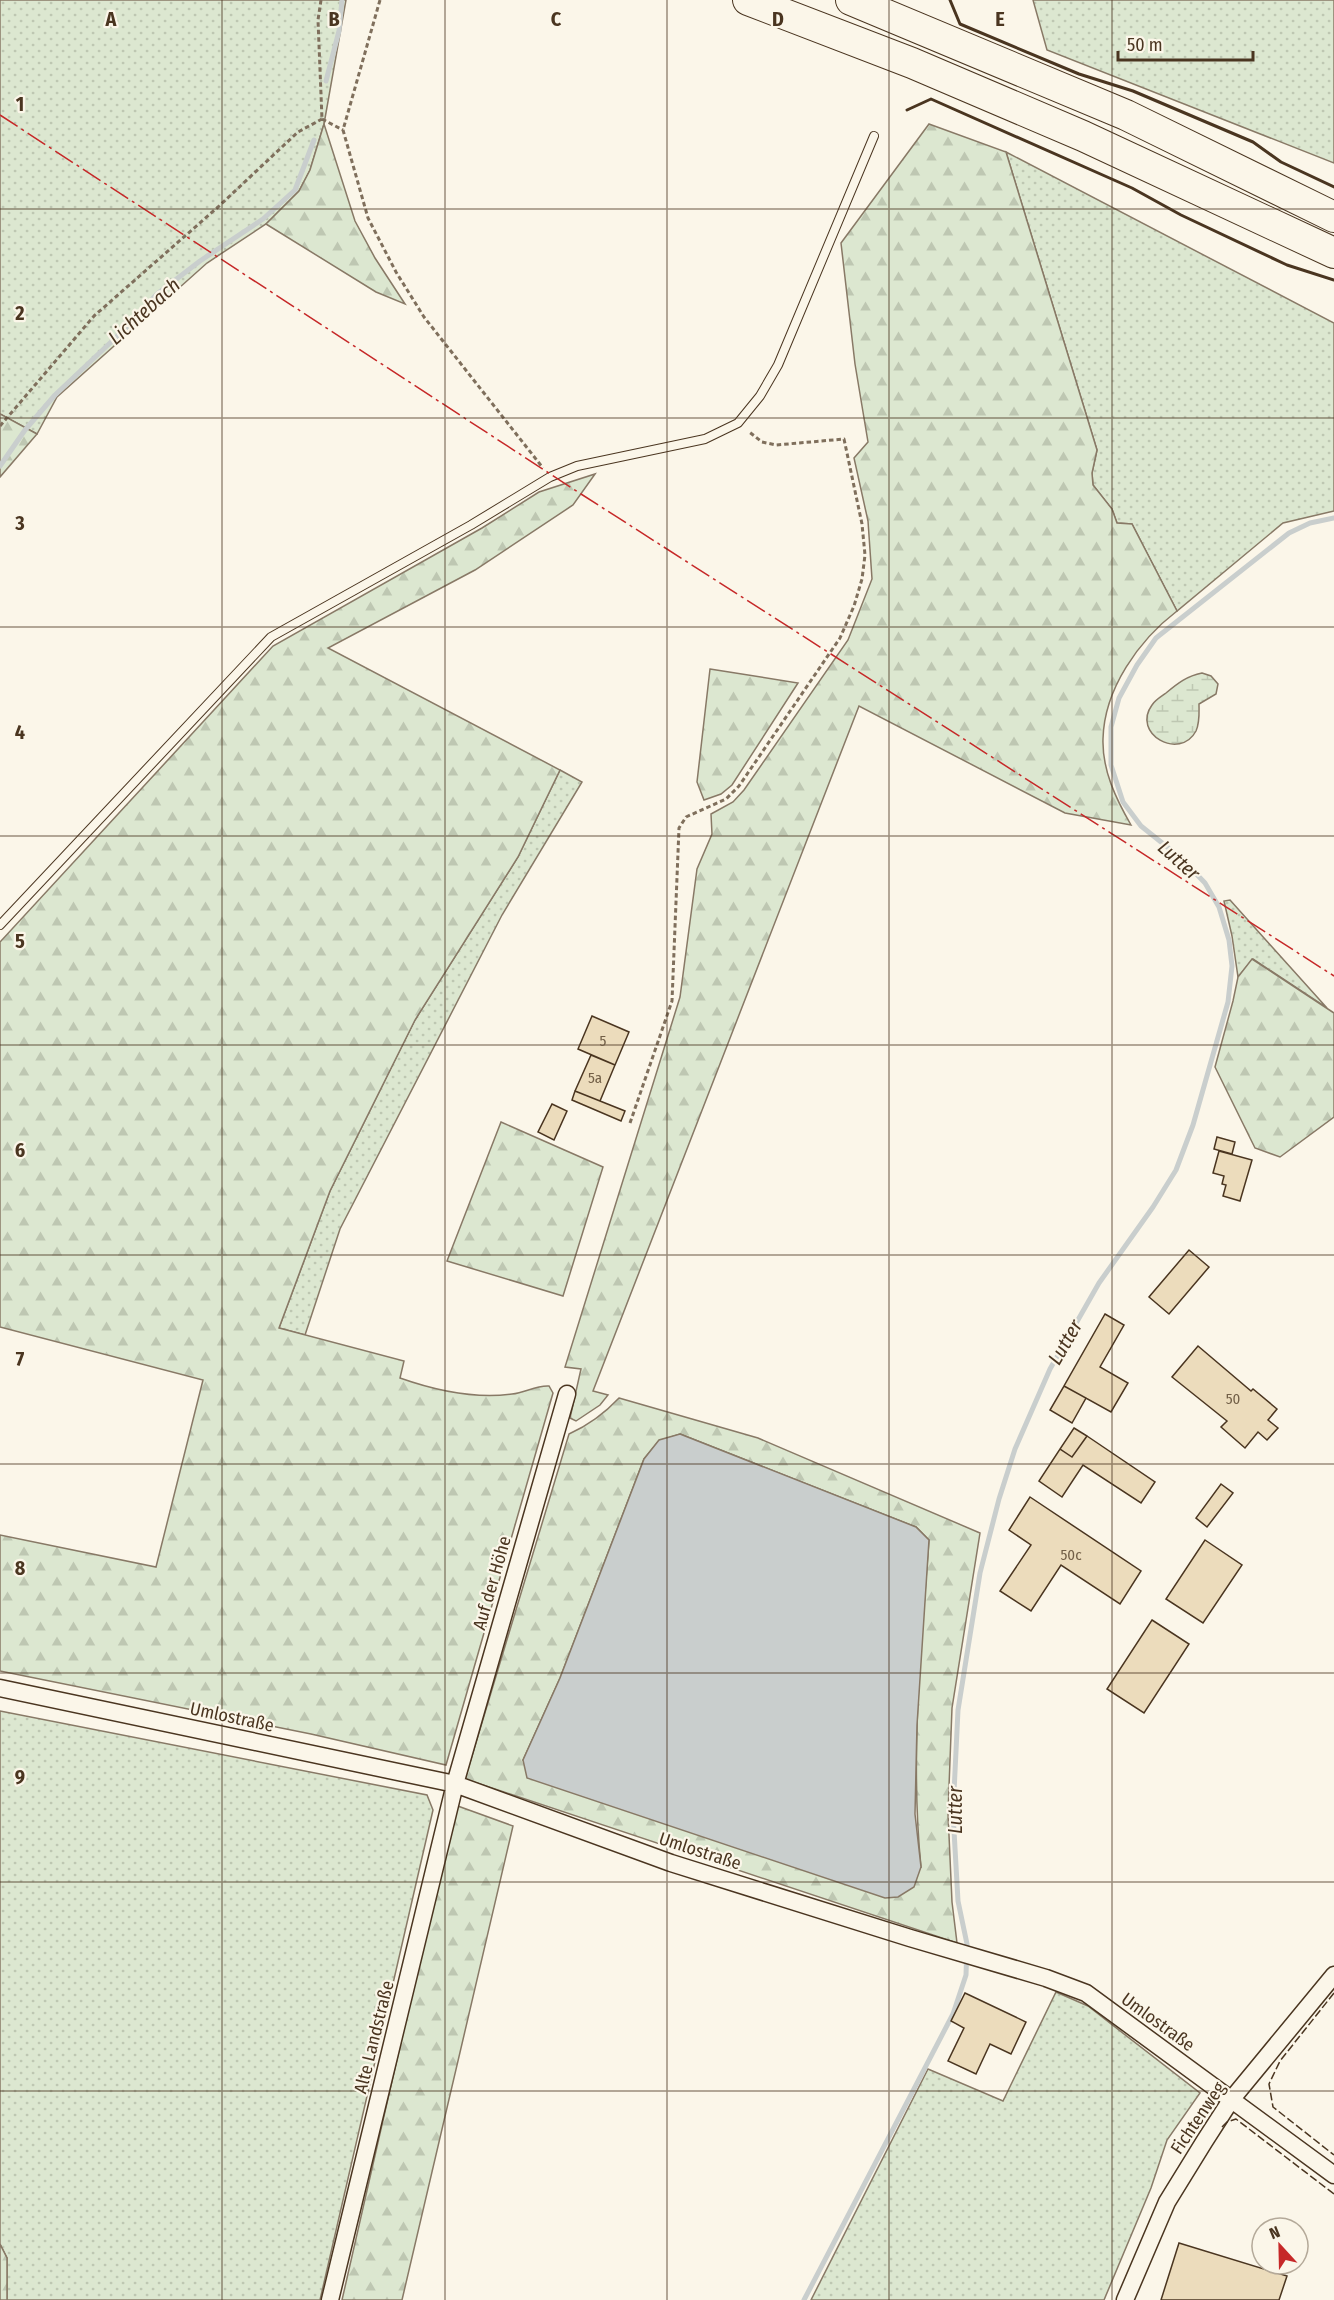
<svg xmlns="http://www.w3.org/2000/svg" width="1334" height="2300" font-family="'Fira Sans Condensed',sans-serif">
<defs>
<pattern id="grass-dots" width="8" height="8" patternUnits="userSpaceOnUse" patternTransform="scale(1.5)"><rect width="8" height="8" fill="#dce7d0"/><path d="M2 2h.1M6 6h.1" fill="none" stroke="#bec7b2" stroke-width="1.8" stroke-linecap="round"/></pattern>
<pattern id="forest-firs" width="22" height="20" patternUnits="userSpaceOnUse" patternTransform="scale(1.5)"><rect width="22" height="20" fill="#dce7d0"/><path d="M5 1l3.5 6h-7zM16 11l3.5 6h-7z" fill="#bec7b2"/></pattern>
<pattern id="wetland-marsh" width="20" height="14" patternUnits="userSpaceOnUse" patternTransform="scale(1.5)"><rect width="20" height="14" fill="#dce7d0"/><path d="M1 5h8M5 5V1M11 12h8M15 12V8" fill="none" stroke="#bec7b2"/></pattern>
</defs>
<rect width="100%" height="100%" fill="#fbf6e9"/>
<!-- grass -->
<path fill="url(#grass-dots)" stroke="#887966" stroke-width="1.5" d="M 0,0 L 346,0 L 324,124 L 310,170 L 299,191 L 266,224 L 207,263 L 57,397 L 37,434 L 0,414 Z
M 1033,0 L 1334,0 L 1334,163 L 1047,50 Z
M 1006,152 L 1334,323 L 1334,511 L 1283,523 L 1177,611 L 1132,524 L 1117,523 L 1112,509 L 1093,485 L 1092,473 L 1097,450 Z
M 560,770 L 582,782 L 502,915 L 340,1229 L 305,1335 L 279,1328 L 330,1191 L 415,1020 L 518,857 Z
M 1230,900 L 1327,1008 L 1253,959 L 1238,977 L 1232,936 L 1224,901 Z
M 0,1711 L 427,1795 L 433,1810 L 320,2300 L 7,2300 L 7,2258 L 0,2244 Z
M 1056,1992 L 1088,2006 L 1200,2093 L 1167,2140 L 1151,2188 L 1104,2300 L 811,2300 L 928,2069 L 1003,2101 Z"/>
<!-- forest -->
<path fill="url(#forest-firs)" stroke="#887966" stroke-width="1.5" fill-rule="evenodd" d="M 324,124 L 355,221 L 375,258 L 405,304 L 376,292 L 266,224 L 299,191 L 310,170 Z
M 929,124 L 1006,152 L 1097,450 L 1092,473 L 1093,485 L 1112,509 L 1117,523 L 1132,524 L 1177,611 C 1139,640 1104,689 1103,739 C 1102,770 1116,799 1131,825 L 1065,813 L 859,706 L 593,1391 L 608,1395 L 600,1405 L 576,1421 L 570,1418 L 581,1369 L 565,1367 L 680,997 L 697,869 L 712,834 L 711,814 L 733,802 L 744,790 L 848,640 L 872,579 L 868,521 L 854,458 L 868,442 L 855,364 L 841,243 Z
M 0,414 L 37,434 L 0,477 Z
M 595,474 L 573,505 L 475,570 L 328,648 L 560,770 L 518,857 L 415,1020 L 330,1191 L 279,1328 L 404,1361 L 400,1378 C 434,1390 476,1399 512,1394 C 525,1393 536,1385 549,1386 L 553,1393 L 446,1765 L 311,1734 L 0,1671 L 0,1535 L 156,1567 L 203,1380 L 0,1327 L 0,942 L 273,646 L 482,528 L 539,492 Z
M 710,669 L 798,683 L 732,785 L 721,794 L 704,800 L 697,782 Z
M 1252,959 L 1334,1013 L 1334,1117 L 1280,1157 L 1255,1148 L 1215,1067 L 1233,1001 L 1238,977 Z
M 501,1122 L 603,1167 L 563,1296 L 447,1261 Z
M 619,1398 L 758,1438 L 980,1533 L 952,1708 L 948,1813 L 952,1902 L 957,1943 L 465,1779 L 569,1434 C 589,1425 604,1414 619,1398 ZM 680,1434 L 916,1527 L 929,1540 C 921,1649 910,1758 921,1867 L 523,1760 L 560,1678 L 644,1459 L 659,1441 Z
M 455,1805 L 513,1826 L 402,2300 L 342,2300 Z
M 0,2244 L 7,2258 L 7,2300 L 0,2300 Z"/>
<!-- wetland -->
<path fill="url(#wetland-marsh)" stroke="#887966" stroke-width="1.5" d="M 1202,673 L 1211,676 L 1218,684 L 1216,694 L 1199,704 C 1199,713 1200,722 1196,731 C 1180,761 1131,734 1152,705 C 1155,700 1162,696 1166,693 C 1178,683 1187,676 1202,673 Z"/>
<!-- water -->
<path fill="#c9cecd" stroke="#887966" stroke-width="1.5" d="M 680,1434 L 916,1527 L 929,1540 L 917,1725 L 915,1814 L 921,1867 L 914,1887 L 898,1897 L 885,1898 L 527,1778 L 523,1760 L 560,1678 L 644,1459 L 659,1440 Z"/>
<g fill="none" stroke-linecap="round" stroke-linejoin="round">
<!-- stream -->
<path stroke="#c9cecd" stroke-width="5" d="M 326,81 L 339,31 L 342,0
M 0,466 L 25,430 L 55,395 L 128,326 L 157,294 L 200,261 L 263,219 L 295,190 L 314,140
M 804,2300 L 953,2014 L 966,1975 L 967,1944 L 958,1901 L 953,1813 L 958,1710 L 980,1573 L 999,1499 L 1015,1449 L 1050,1369 L 1099,1283 L 1153,1207 L 1176,1170 L 1193,1125 L 1228,1002 L 1232,966 L 1229,940 L 1219,907 L 1205,883 L 1181,858 L 1141,826 L 1123,802 L 1111,765 L 1111,727 L 1119,698 L 1137,665 L 1156,638 L 1289,533 L 1310,523 L 1334,518"/>
</g>
<!-- building -->
<path fill="#ecdcbc" stroke="#4a3520" stroke-width="1.5" d="M 592,1016 L 629,1032 L 615,1065 L 578,1049 Z
M 591,1055 L 615,1065 L 600,1101 L 575,1091 Z
M 575,1091 L 625,1111 L 621,1121 L 572,1100 Z
M 552,1104 L 567,1111 L 554,1140 L 538,1132 Z
M 1217,1137 L 1235,1142 L 1232,1154 L 1214,1149 Z
M 1219,1151 L 1252,1160 L 1240,1201 L 1223,1196 L 1226,1185 L 1222,1184 L 1224,1176 L 1213,1173 Z
M 1189,1250 L 1209,1267 L 1169,1314 L 1149,1297 Z
M 1105,1314 L 1124,1325 L 1100,1367 L 1128,1383 L 1111,1412 L 1064,1386 Z
M 1198,1346 L 1251,1391 L 1253,1389 L 1277,1409 L 1268,1420 L 1278,1428 L 1267,1440 L 1258,1432 L 1245,1448 L 1221,1427 L 1227,1421 L 1172,1377 Z
M 1064,1386 L 1086,1398 L 1072,1423 L 1050,1410 Z
M 1074,1428 L 1087,1436 L 1072,1457 L 1060,1449 Z
M 1087,1436 L 1155,1482 L 1141,1503 L 1083,1465 L 1062,1497 L 1039,1481 L 1060,1449 L 1072,1457 Z
M 1221,1484 L 1233,1493 L 1207,1527 L 1196,1518 Z
M 1030,1497 L 1141,1571 L 1120,1604 L 1061,1565 L 1031,1611 L 1000,1591 L 1031,1545 L 1009,1530 Z
M 1205,1540 L 1242,1565 L 1203,1623 L 1166,1599 Z
M 1152,1620 L 1189,1644 L 1144,1713 L 1107,1689 Z
M 965,1993 L 1026,2022 L 1011,2054 L 990,2044 L 976,2074 L 948,2061 L 964,2028 L 951,2021 Z
M 1194,2120 L 1200,2124 L 1195,2130 L 1189,2127 Z
M 1179,2243 L 1287,2276 L 1279,2300 L 1161,2300 Z"/>
<g fill="none" stroke-linecap="round" stroke-linejoin="round">
<defs>
<path id="lane" d="M 0,925 L 271,637 L 471,525 L 550,477 L 577,466 L 705,439 L 738,423 L 760,396 L 778,365 L 874,136"/>
<path id="street" d="M 0,1688 L 455,1784 L 671,1863 L 910,1938 L 1046,1978 L 1086,1993 L 1334,2175
M 330,2300 L 455,1784 L 567,1394
M 1125,2300 L 1167,2202 L 1204,2142 L 1231,2100 L 1334,1975"/>
<path id="highway" d="M 748,0 L 912,63 L 1083,136 L 1334,253
M 851,0 L 1126,115 L 1334,217"/>
</defs>
<!-- lane casing -->
<use href="#lane" stroke="#4a3520" stroke-width="10"/>
<!-- street casing -->
<use href="#street" stroke="#4a3520" stroke-width="19"/>
<!-- highway casing -->
<use href="#highway" stroke="#4a3520" stroke-width="32"/>
<!-- path -->
<path stroke="#7f6f5c" stroke-width="3" stroke-dasharray="4.5 3" stroke-linecap="butt" d="M 321,0 L 318,20 L 322,119
M 380,0 L 343,130 L 368,218 L 396,272 L 424,317 L 543,468
M 322,119 L 343,130
M 0,426 L 94,316 L 218,207 L 298,132 L 322,119
M 630,1123 L 672,1001 L 679,828 L 686,817 L 726,799 L 739,786 L 840,638 L 854,606 L 862,579 L 865,555 L 862,524 L 844,439 L 776,445 L 762,442 L 748,431"/>
<!-- lane -->
<use href="#lane" stroke="#fbf6e9" stroke-width="8"/>
<!-- street -->
<use href="#street" stroke="#fbf6e9" stroke-width="16"/>
<!-- highway -->
<use href="#highway" stroke="#fbf6e9" stroke-width="30"/>
<!-- fence -->
<path stroke="#4a3520" stroke-width="1.5" stroke-dasharray="8 3" stroke-linecap="butt" d="M 1334,1993 L 1280,2061 L 1269,2084 L 1273,2107 L 1334,2155
M 1222,2127 L 1227,2122 L 1236,2119 L 1334,2194"/>
<!-- wall -->
<path stroke="#4a3520" stroke-width="3" d="M 950,0 L 960,24 L 1079,74 L 1133,91 L 1253,142 L 1281,162 L 1334,187
M 907,110 L 931,99 L 1132,188 L 1181,215 L 1287,265 L 1334,280"/>
<!-- power -->
<path stroke="#c62828" stroke-width="1.5" stroke-dasharray="21 4.5 3 4.5" stroke-linecap="butt" d="M 0,115 L 581,494 L 1334,976"/>
</g>
<!-- grid -->
<path fill="none" stroke="#4a3520" stroke-width="1.5" stroke-opacity="0.55" d="M 222,0 L 222,2300M 445,0 L 445,2300M 667,0 L 667,2300M 889,0 L 889,2300M 1112,0 L 1112,2300M 0,209 L 1334,209M 0,418 L 1334,418M 0,627 L 1334,627M 0,836 L 1334,836M 0,1045 L 1334,1045M 0,1255 L 1334,1255M 0,1464 L 1334,1464M 0,1673 L 1334,1673M 0,1882 L 1334,1882M 0,2091 L 1334,2091"/>
<g text-anchor="middle" dominant-baseline="central" stroke-width="4.5" stroke-linejoin="round" paint-order="stroke">
<!-- number labels -->
<g font-size="15" fill="#725f47">
<text x="603" y="1041">5</text>
<text x="595" y="1078">5a</text>
<text x="1233" y="1399">50</text>
<text x="1071" y="1555">50c</text>
</g>
<!-- street labels -->
<g font-size="18" fill="#4a3520" stroke="#fbf6e9">
<text transform="translate(492 1583) rotate(-74)">Auf der Höhe</text>
<text transform="translate(232 1717) rotate(12)">Umlostraße</text>
<text transform="translate(700 1851) rotate(18)">Umlostraße</text>
<text transform="translate(1158 2022) rotate(36)">Umlostraße</text>
<text transform="translate(374 2037) rotate(-76)">Alte Landstraße</text>
<text transform="translate(1198 2118) rotate(-56)">Fichtenweg</text>
</g>
<!-- water labels -->
<g font-size="20" font-style="italic" fill="#4a3520" stroke="#fbf6e9">
<text transform="translate(144 311) rotate(-42)">Lichtebach</text>
<text transform="translate(1179 860) rotate(42)">Lutter</text>
<text transform="translate(1065 1342) rotate(-60)">Lutter</text>
<text transform="translate(955 1810) rotate(-90)">Lutter</text>
</g>
</g>
<g font-size="20" text-anchor="middle" font-weight="bold" fill="#4a3520" stroke="#fbf6e9" stroke-width="4.5" stroke-linejoin="round" paint-order="stroke">
<text x="111" y="26">A</text>
<text x="334" y="26">B</text>
<text x="556" y="26">C</text>
<text x="778" y="26">D</text>
<text x="1000" y="26">E</text>
<text x="20" y="111">1</text>
<text x="20" y="320">2</text>
<text x="20" y="530">3</text>
<text x="20" y="739">4</text>
<text x="20" y="948">5</text>
<text x="20" y="1157">6</text>
<text x="20" y="1366">7</text>
<text x="20" y="1575">8</text>
<text x="20" y="1784">9</text>
</g>
<!-- north arrow -->
<g transform="translate(1280 2246) rotate(338)"><circle r="28" fill="#fbf6e9" stroke="#b4a999" stroke-width="1.5"/>
<path d="M0-4.5L10 22L0 15L-10 22Z" fill="#c62828"/>
<text y="-9" font-size="16" font-weight="bold" text-anchor="middle" fill="#4a3520">N</text>
</g>
<!-- scale -->
<path d="M1118 51v9h135v-9" fill="none" stroke="#4a3520" stroke-width="3"/>
<text x="1127" y="51" font-size="18" fill="#4a3520" stroke="#fbf6e9" stroke-width="4.5" paint-order="stroke">50 m</text>
</svg>
